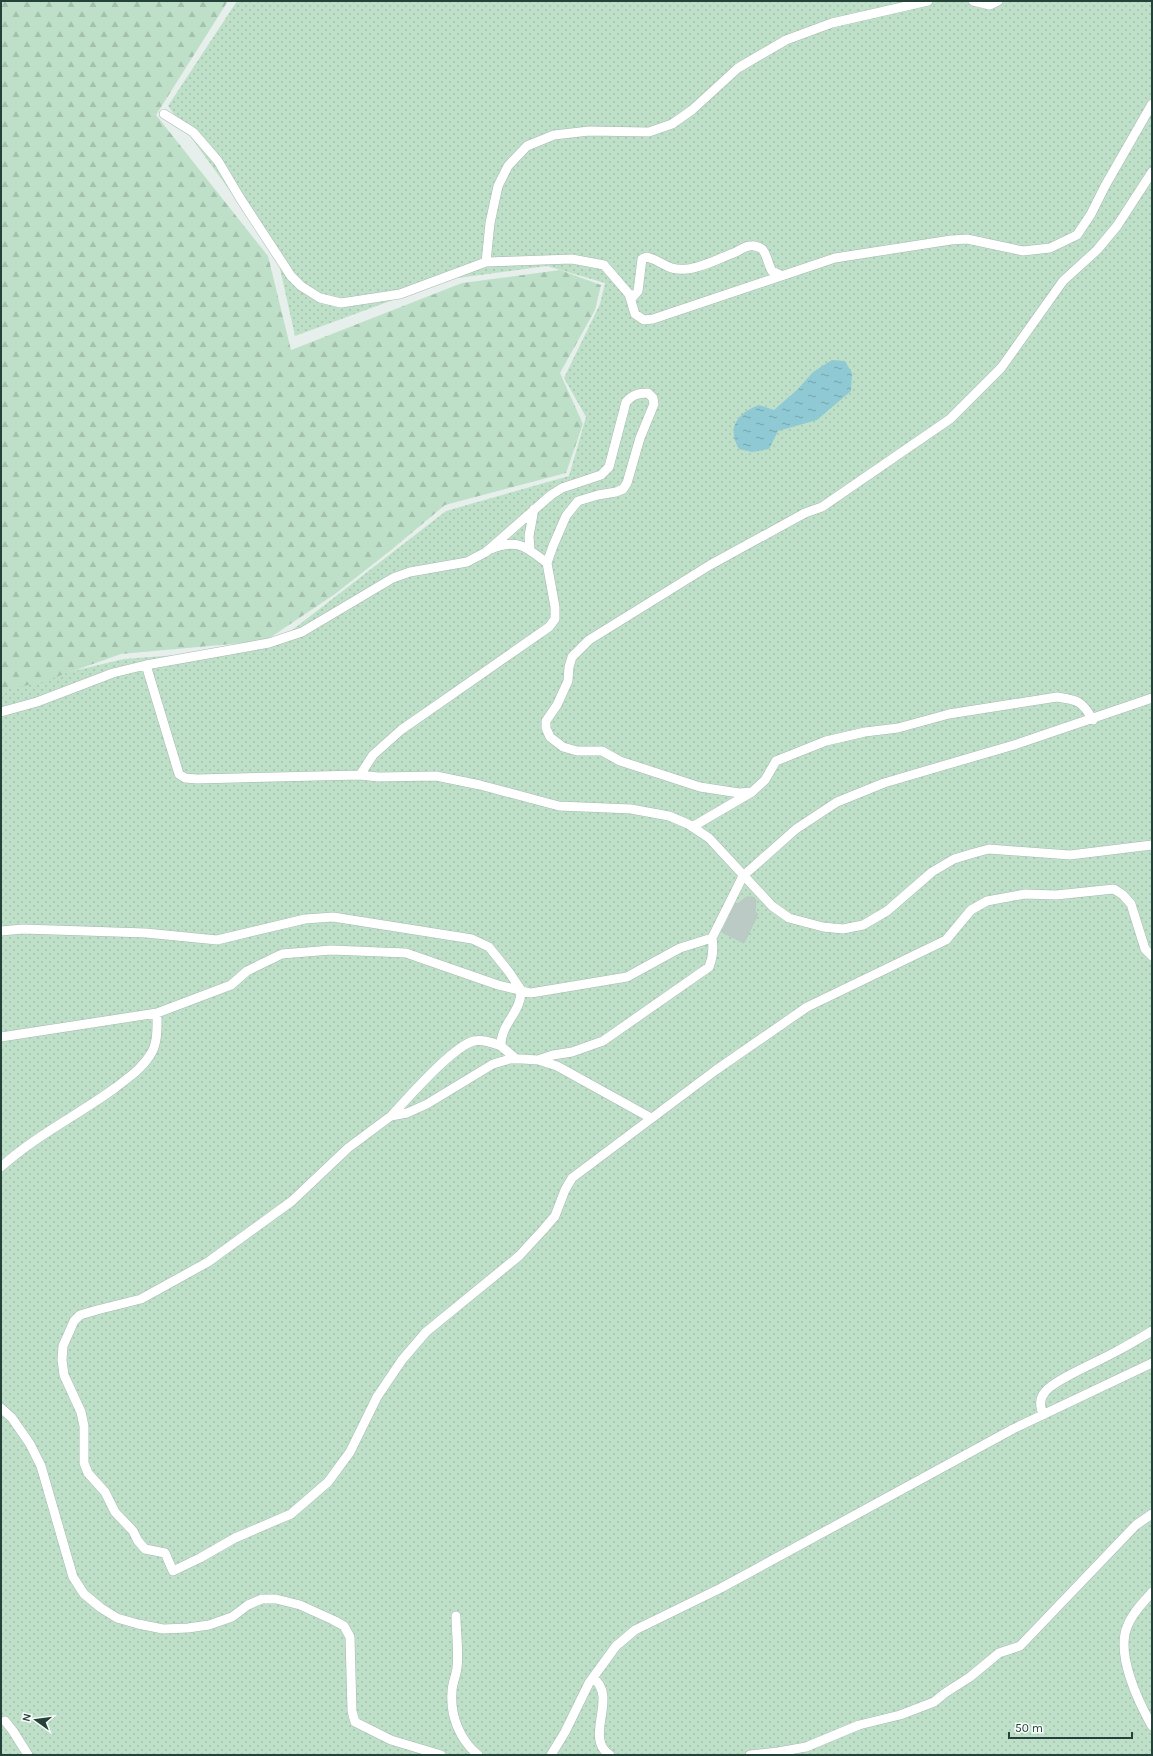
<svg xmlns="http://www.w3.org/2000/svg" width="1153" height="1756" font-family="Karla,sans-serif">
<defs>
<pattern id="grass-dots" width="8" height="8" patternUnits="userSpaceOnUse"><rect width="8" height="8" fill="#bfe0c8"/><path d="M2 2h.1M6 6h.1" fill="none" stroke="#a4c1ad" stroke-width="1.8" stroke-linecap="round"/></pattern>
<pattern id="forest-firs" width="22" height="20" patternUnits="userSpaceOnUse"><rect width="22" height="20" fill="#bfe0c8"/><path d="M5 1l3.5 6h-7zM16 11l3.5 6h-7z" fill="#a4c1ad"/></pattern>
<pattern id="water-ripples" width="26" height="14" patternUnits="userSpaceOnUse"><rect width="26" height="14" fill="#8ec9d4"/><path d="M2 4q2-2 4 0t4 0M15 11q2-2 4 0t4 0" fill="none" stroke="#74a5ad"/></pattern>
</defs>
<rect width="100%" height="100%" fill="#e6efeb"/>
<!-- grass -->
<path fill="url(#grass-dots)" d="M 237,1 L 1152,1 L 1152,1755 L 1,1755 L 1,688 L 124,659 L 269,648 L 446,511 L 569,476 L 586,417 L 564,378 L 600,304 L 605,283 L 547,266 L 450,279 L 295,336 L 277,255 L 168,106 Z"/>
<!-- forest -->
<path fill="url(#forest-firs)" d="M 1,1 L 228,1 L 156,115 L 268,256 L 291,350 L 462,283 L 560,270 L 601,285 L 595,310 L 560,373 L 583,424 L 566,473 L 445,505 L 390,551 L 335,594 L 265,641 L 121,654 L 42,682 L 1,691 Z"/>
<!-- water -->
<path fill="url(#water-ripples)" d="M 832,360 L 845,361 L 852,373 L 851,391 L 817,420 L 778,431 L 769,449 L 752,452 L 739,449 C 726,427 738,413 759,405 L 774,410 L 798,389 L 813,372 Z"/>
<!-- building -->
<path fill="#bbcac4" stroke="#b8c9c2" d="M 746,897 L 753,897 L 756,900 L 755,912 L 758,914 L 744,943 L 722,932 L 736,903 L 738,904 Z"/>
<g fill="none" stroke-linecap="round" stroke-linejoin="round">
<defs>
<path id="service" d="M 973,1 L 990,5 L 998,1
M 164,114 L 193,132 L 218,161 L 240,198 L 291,276 L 301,286 L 320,298 L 341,303 L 400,294 L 486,262 L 572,259 L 604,265 L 629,294 L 635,314 L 644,320 L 653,319 L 835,258 L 951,240 L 967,239 L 1023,251 L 1050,248 L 1077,235 L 1091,214 L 1105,186 L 1152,104
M 486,262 L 490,223 L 498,186 L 508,166 L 527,146 L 554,135 L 589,131 L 649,132 L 672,124 L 692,110 L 738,68 L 786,40 L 832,23 L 928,1
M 631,299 L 638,291 L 642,259 L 647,257 C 665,262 666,271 687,269 C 702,268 722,257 736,252 C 740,250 745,246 750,246 C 754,245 759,247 762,249 C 767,254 768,265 772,271 L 781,275
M 491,549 C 518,538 526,547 547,563
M 530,550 L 529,536 L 534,509
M 146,665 L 179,774 L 185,778 L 197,779 L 360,775 L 378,777 L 436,776 L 480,785 L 559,806 L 631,809 L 669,816 L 688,824 L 709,838 L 772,906 L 789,918 L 823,927 L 843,929 L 863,925 L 887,911 L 932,872 L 954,859 L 974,853 L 989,849 L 1070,855 L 1152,845
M 1,712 L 37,702 L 113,673 L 146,665 L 269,643 L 302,632 L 393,578 L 410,572 L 467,562 L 486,552 L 551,495 L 562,488 L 601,475 L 609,467 L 626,402 C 632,395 638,393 648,393 L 653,398 L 654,404 L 640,438 L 627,483 L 623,489 L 616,492 L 598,495 L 578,501 L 566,516 L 553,546 L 547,563 L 555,607 L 555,619 L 549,627 L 401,730 L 373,755 L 360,775
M 752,792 L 739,793 L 700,787 L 620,761 L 602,751 L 577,751 L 563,747 L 550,737 L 546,728 L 546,721 L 557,705 L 568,681 L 569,667 L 572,657 L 589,640 L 710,565 L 805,513 L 822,507 L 950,419 L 1001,368 L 1063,281 L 1097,250 L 1117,226 L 1152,172
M 692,827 L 752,792 L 765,780 L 776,761 L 826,741 L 865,732 L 898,728 L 949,714 L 1057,697 C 1078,700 1082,701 1093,720
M 1,931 L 23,929 L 146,933 L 217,940 L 305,919 L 333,917 L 472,939 L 489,947 L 509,972 L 521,990 C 522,1012 500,1024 501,1046 L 516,1059
M 1,1037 L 157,1013 L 231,985 L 247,971 L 282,954 L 331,950 L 406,953 L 498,985 L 531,993 L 627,977 L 680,948 L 712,938 L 743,876 L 796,829 L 837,802 L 884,783 L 1017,744 L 1152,698
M 538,1060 L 553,1055 L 572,1052 L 603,1041 L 709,967 C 713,957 714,949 712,938
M 391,1116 C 408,1098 453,1046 474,1041 C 483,1039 493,1043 501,1046
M 651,1118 L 557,1066 L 538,1060 L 522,1059 L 510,1059 L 493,1064 L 427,1104 L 407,1113 L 391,1116 L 348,1148 L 292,1201 L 208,1262 L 141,1299 L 97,1310 L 80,1315 L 74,1321 L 63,1346 L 62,1360 L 64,1375 L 81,1412 L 84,1426 L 84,1463 L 88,1473 L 105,1492 L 115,1512 L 133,1531 L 138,1541 L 145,1549 L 165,1553 L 173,1571 L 200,1558 L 235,1538 L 291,1514 L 328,1482 L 350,1452 L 377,1397 L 402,1360 L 426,1332 L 519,1256 L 543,1230 L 555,1216 L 565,1190 L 572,1178 L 716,1070 L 807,1007 L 946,940 L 971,910 L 987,901 L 1025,894 L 1056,895 L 1114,889 L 1123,895 L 1131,904 L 1145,949 L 1152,956
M 1,1167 C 35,1136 78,1115 115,1088 C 129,1077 143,1068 152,1052 C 158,1041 157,1025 157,1013
M 1,1408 L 12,1418 L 30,1444 L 41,1466 L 73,1577 L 84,1594 L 101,1608 L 117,1618 L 138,1624 L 163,1629 L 188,1628 L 209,1625 L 232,1617 L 248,1605 L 262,1599 L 276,1599 L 300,1605 L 333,1620 L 344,1626 L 350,1637 L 352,1711 L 355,1722 L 391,1740 L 441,1755
M 1043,1415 C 1040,1406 1039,1399 1045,1392 C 1053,1380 1102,1360 1117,1351 C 1129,1345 1140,1338 1152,1331
M 1152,1592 C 1143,1603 1132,1613 1127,1627 C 1116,1655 1138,1701 1152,1726
M 456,1616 C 456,1633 459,1651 457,1668 C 456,1676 452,1684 452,1692 C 450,1716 460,1740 478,1755
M 593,1678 C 619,1697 583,1738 610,1755
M 5,1721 L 13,1731 L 28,1755
M 551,1755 L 565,1732 L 589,1683 L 616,1646 L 635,1630 L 721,1588 L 1013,1429 L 1152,1363
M 750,1755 L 778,1752 L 806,1747 L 859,1725 L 900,1715 L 934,1702 L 945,1693 L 970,1677 L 999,1653 L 1020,1646 L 1136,1525 L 1152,1514"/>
</defs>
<!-- service casing -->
<use href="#service" stroke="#a8b8b2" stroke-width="10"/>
<!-- service -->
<use href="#service" stroke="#fff" stroke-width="9"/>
</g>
<!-- border -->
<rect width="1153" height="1756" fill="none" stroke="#24423a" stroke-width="4"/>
<!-- north arrow -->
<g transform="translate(36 1720) rotate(284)" stroke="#f7fbf9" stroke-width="3" paint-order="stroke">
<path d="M0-3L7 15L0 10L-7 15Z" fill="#24423a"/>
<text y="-6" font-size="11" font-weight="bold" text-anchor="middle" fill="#24423a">N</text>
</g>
<!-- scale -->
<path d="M1009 1732v6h123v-6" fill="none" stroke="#24423a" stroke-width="2"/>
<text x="1015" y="1732" font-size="12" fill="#24423a" stroke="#f7fbf9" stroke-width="3" paint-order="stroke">50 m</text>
</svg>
